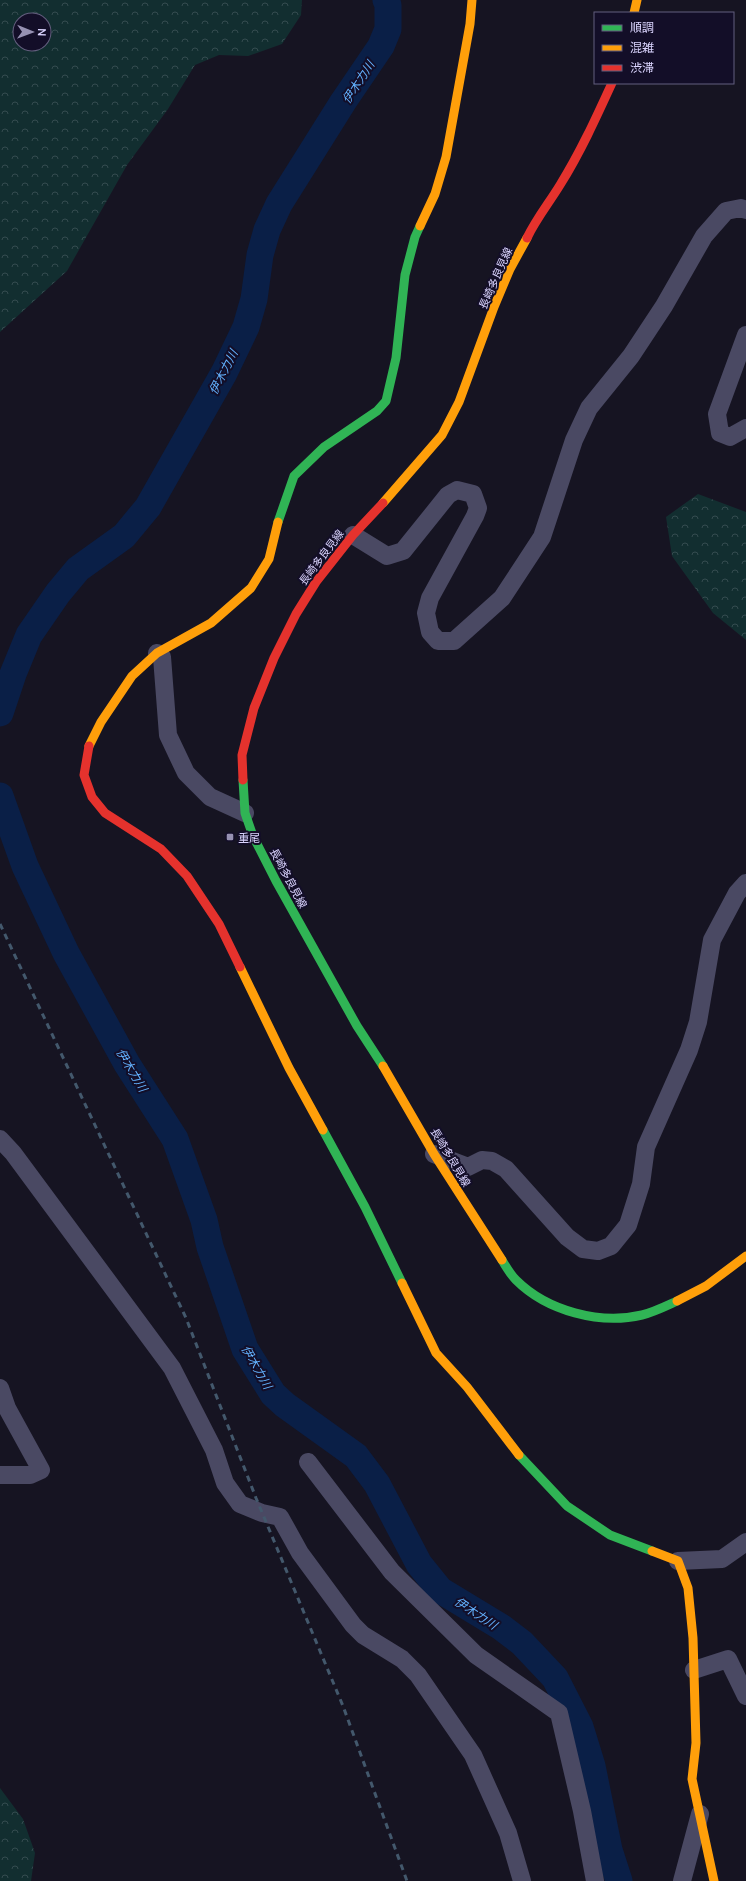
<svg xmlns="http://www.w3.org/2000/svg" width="746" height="1881" font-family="Manrope,'Noto Sans JP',sans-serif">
<defs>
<pattern id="forest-crowns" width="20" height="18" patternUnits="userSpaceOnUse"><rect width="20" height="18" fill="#122e30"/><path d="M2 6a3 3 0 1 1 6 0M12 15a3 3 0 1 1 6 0" fill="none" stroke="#344b4f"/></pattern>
</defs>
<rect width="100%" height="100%" fill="#161422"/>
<!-- forest -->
<path fill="url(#forest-crowns)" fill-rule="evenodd" d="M 0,0 L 302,0 L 301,15 L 282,44 L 248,56 L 219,55 L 195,65 L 168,109 L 127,165 L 67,271 L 0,332 ZM 20,20 L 44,20 L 44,44 L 20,44 Z
M 698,494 L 746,512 L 746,640 L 713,613 L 672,556 L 666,517 Z
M 0,1788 L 23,1819 L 35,1853 L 31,1881 L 0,1881 Z"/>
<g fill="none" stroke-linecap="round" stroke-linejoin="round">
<!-- river -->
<path stroke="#0a1f47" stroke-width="27" d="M 0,713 L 13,674 L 29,635 L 58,593 L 78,569 L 124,536 L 148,507 L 224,373 L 246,327 L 254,299 L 260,255 L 267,230 L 279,204 L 343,102 L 381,46 L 388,29 L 388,5 L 386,0
M 0,796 L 25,866 L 66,953 L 127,1064 L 175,1139 L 204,1220 L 210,1247 L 245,1349 L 273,1394 L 285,1405 L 356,1456 L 377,1484 L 419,1564 L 440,1590 L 501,1627 L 522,1643 L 555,1678 L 580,1727 L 592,1766 L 609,1850 L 619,1881"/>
<!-- street -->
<path stroke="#4a4963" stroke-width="18" d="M 746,335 L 717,414 L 720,433 L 730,437 L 746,428
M 353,535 L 387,556 L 403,551 L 448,495 L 457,490 L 473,494 L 478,508 L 475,516 L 430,598 L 426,613 L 430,632 L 438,641 L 454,641 L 502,598 L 542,537 L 574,440 L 589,408 L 631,356 L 664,306 L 704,236 L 726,211 L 741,208 L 746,210
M 157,653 L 162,657 L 168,735 L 186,773 L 210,797 L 245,813
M 0,1139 L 13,1153 L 172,1368 L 214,1450 L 225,1483 L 240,1504 L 262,1513 L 280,1517 L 300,1553 L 353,1625 L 363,1635 L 402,1659 L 418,1675 L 473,1755 L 508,1833 L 522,1881
M 434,1154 L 468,1167 L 482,1160 L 492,1161 L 506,1169 L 567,1237 L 583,1249 L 598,1251 L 611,1246 L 628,1225 L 641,1184 L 646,1147 L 689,1050 L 698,1022 L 712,940 L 737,893 L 746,883
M 0,1388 L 7,1408 L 41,1470 L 30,1475 L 0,1475
M 308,1462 L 392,1572 L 476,1655 L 559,1713 L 582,1811 L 595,1881
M 678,1561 L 722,1559 L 746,1542
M 694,1670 L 728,1659 L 746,1696
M 682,1881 L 700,1814"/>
<!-- fast -->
<path stroke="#30b455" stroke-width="9" d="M 278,522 L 294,476 L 324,447 L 377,411 L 386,401 L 396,358 L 405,275 L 415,237 L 420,226
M 243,780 L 245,813 L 253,836 L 276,881 L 357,1026 L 383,1066
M 323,1130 L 365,1207 L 402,1283
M 502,1260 C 506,1267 511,1275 516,1280 C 547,1311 600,1325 642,1315 C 654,1312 666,1306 677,1301
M 519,1455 L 567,1506 L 610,1535 L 652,1551"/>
<!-- slow -->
<path stroke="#ff9f0a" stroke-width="9" d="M 634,13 L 637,0
M 420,226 L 435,194 L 446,157 L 470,24 L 472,0
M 383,503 L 442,435 L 459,402 L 494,307 L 510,269 L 527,238
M 89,746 L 101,722 L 132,676 L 157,653 L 211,623 L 251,588 L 269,559 L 278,522
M 240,967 L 289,1068 L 323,1130
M 383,1066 L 434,1154 L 502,1260
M 402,1283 L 436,1353 L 467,1387 L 519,1455
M 677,1301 L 706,1286 L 746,1256
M 652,1551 L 678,1561 L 688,1588 L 693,1638 L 696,1743 L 692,1779 L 714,1881"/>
<!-- jam -->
<path stroke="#e5322d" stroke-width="9" d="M 527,238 C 536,219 549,203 560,185 C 580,153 596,118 612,83
M 89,746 L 84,775 L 92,797 L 105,813 L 161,849 L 187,876 L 219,924 L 240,967
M 243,780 L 242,755 L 254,708 L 274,658 L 296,614 L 316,582 L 353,535 L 383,503"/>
<!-- rail -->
<path stroke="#43586c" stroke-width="3" stroke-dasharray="6 5" stroke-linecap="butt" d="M 0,924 L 186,1318 L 256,1498 L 343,1706 L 407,1881"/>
</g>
<!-- markers -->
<rect fill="#9691b2" stroke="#130e28" stroke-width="1.5" x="226" y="833" width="8" height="8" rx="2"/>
<g text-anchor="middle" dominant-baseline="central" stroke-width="4" stroke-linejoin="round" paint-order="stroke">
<!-- street labels -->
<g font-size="11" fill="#dbd5ff" stroke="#130e28">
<text transform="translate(495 278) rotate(-66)">長崎多良見線</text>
<text transform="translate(321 557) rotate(-53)">長崎多良見線</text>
<text transform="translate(289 878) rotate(62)">長崎多良見線</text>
<text transform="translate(451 1157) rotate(59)">長崎多良見線</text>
</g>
<!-- poi labels -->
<g font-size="11" fill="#dbd5ff" stroke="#130e28" text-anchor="start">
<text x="238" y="837">重尾</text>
</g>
<!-- water labels -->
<g font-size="12" font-style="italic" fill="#63b2ff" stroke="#130e28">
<text transform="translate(358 82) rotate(-57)">伊木力川</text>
<text transform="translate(223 372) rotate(-63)">伊木力川</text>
<text transform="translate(132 1070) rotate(59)">伊木力川</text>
<text transform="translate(257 1367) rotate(60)">伊木力川</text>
<text transform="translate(476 1613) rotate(33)">伊木力川</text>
</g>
</g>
<!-- legend -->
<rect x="594" y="12" width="140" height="72" fill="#130e28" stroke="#635e7e"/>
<rect x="602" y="25" width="20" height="6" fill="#30b455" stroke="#635e7e"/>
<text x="630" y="32" font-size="12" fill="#dbd5ff">順調</text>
<rect x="602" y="45" width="20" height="6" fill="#ff9f0a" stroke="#635e7e"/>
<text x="630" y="52" font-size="12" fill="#dbd5ff">混雑</text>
<rect x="602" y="65" width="20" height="6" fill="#e5322d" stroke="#635e7e"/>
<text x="630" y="72" font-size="12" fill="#dbd5ff">渋滞</text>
<!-- north arrow -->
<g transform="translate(32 32) rotate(91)"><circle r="19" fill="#130e28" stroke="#635e7e"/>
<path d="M0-3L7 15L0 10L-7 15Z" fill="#9691b2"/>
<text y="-6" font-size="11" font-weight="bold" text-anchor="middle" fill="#dbd5ff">N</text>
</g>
</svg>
